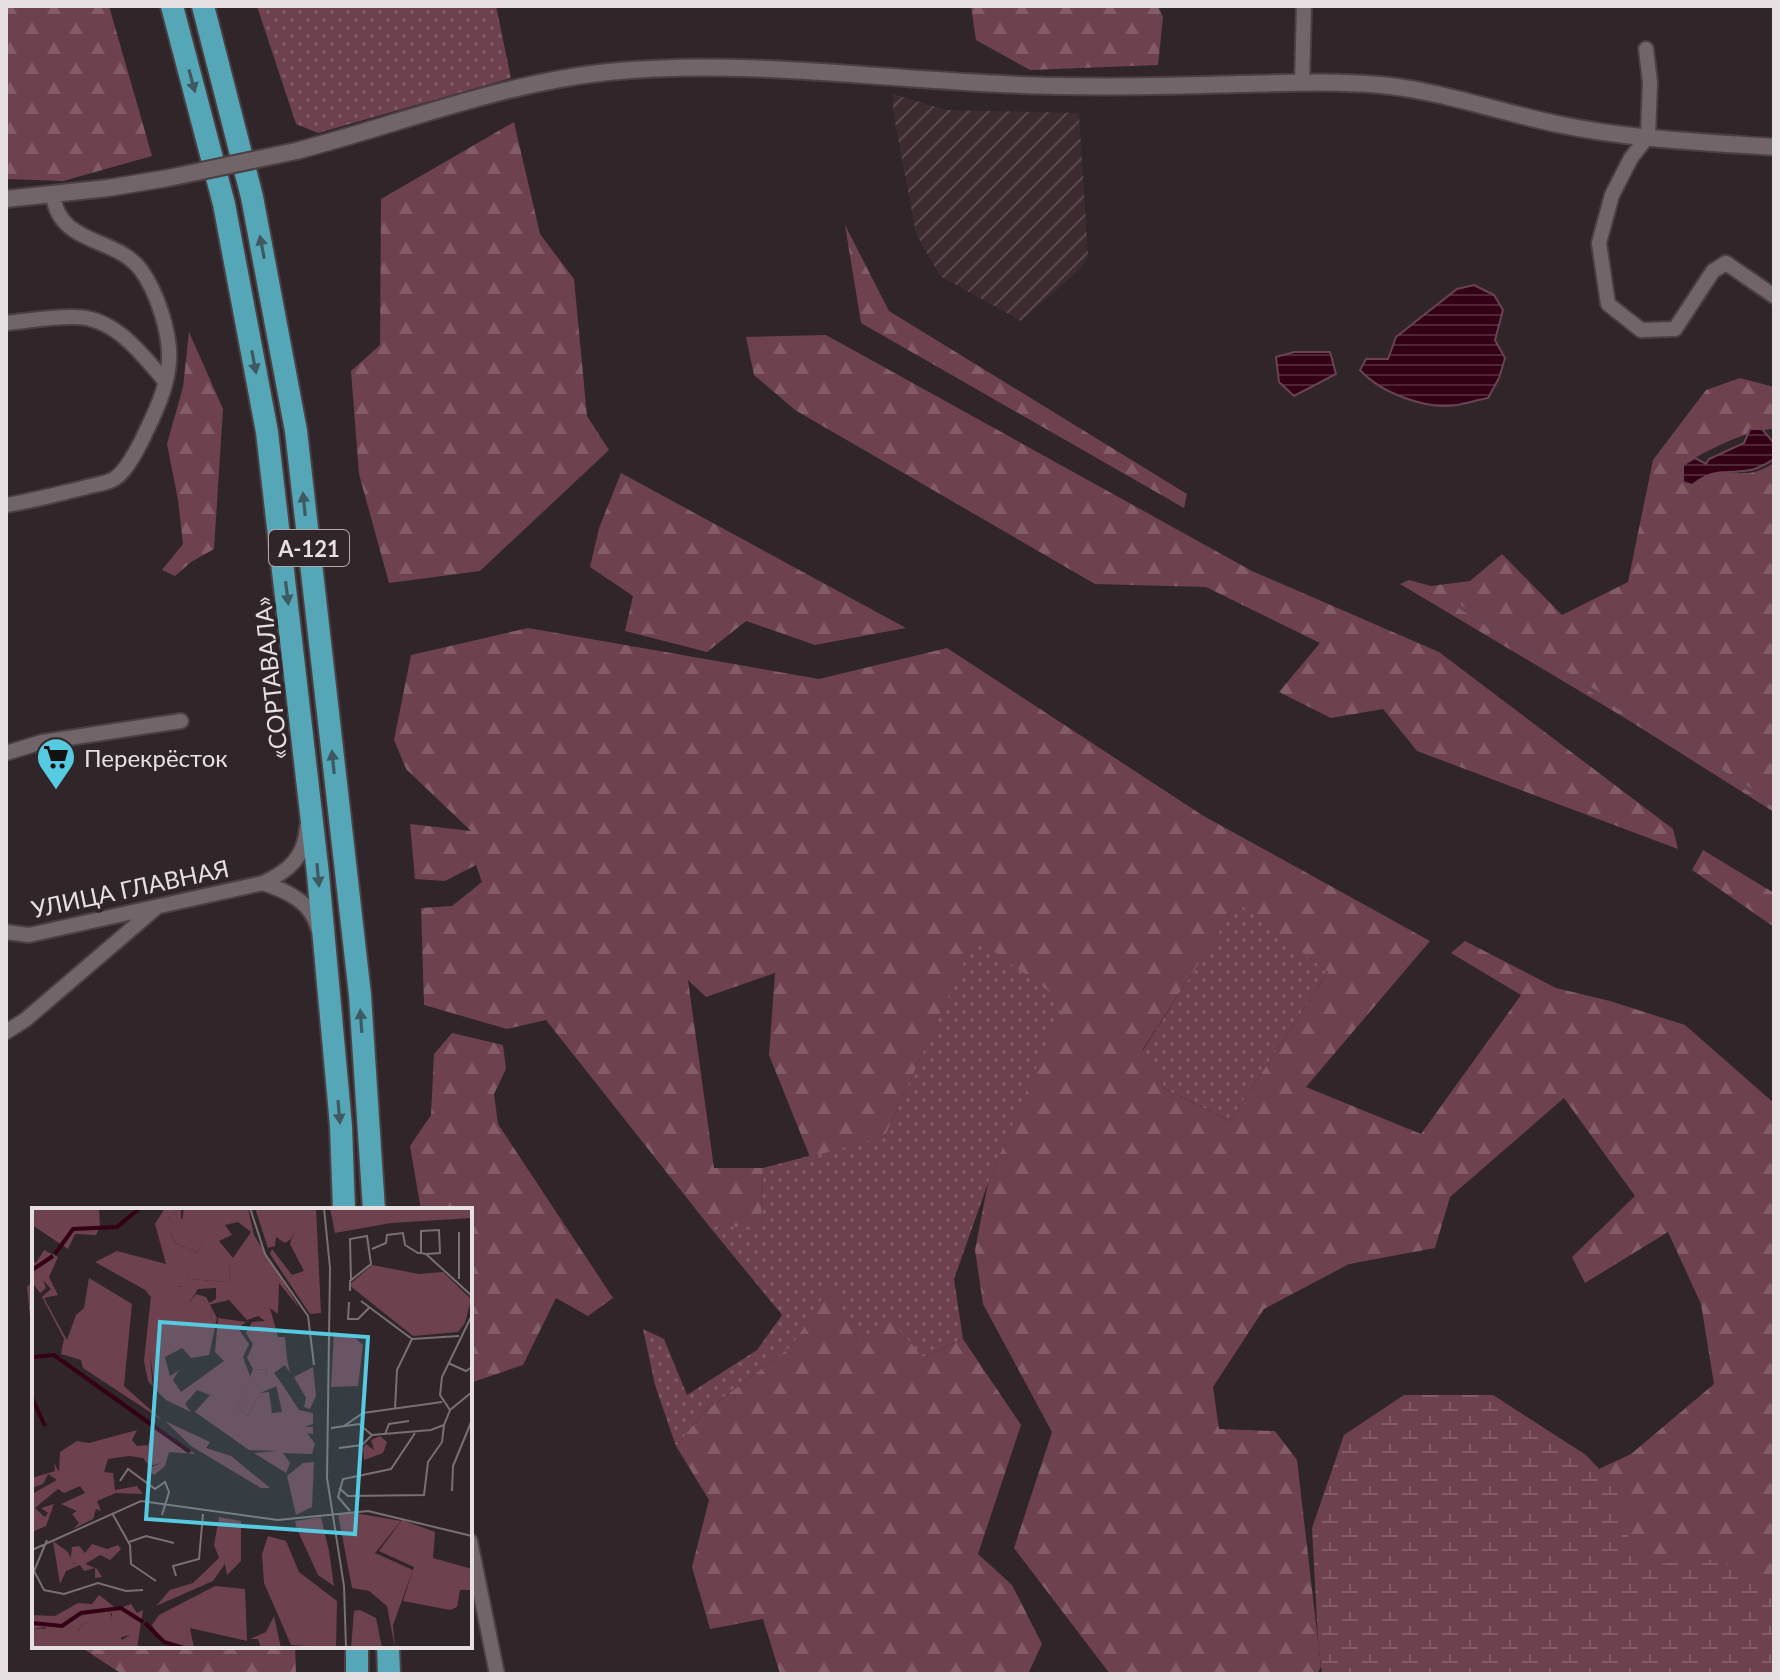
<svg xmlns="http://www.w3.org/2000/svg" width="1780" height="1680" font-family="Lato,sans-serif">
<defs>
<pattern id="industrial-furrows" width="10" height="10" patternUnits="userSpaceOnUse" patternTransform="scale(2)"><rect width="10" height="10" fill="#3d2b30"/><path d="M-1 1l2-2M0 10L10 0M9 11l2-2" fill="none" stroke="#59494e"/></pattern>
<pattern id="green-dots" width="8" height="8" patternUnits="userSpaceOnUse" patternTransform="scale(2)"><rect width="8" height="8" fill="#6e414f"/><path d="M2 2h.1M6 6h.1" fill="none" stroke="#835c68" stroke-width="1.8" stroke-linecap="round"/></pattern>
<pattern id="forest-firs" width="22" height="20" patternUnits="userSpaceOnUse" patternTransform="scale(2)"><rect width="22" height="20" fill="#6e414f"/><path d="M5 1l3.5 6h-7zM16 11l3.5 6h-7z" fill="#835c68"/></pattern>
<pattern id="wetland-marsh" width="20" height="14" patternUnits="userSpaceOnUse" patternTransform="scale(2)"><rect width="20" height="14" fill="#6e414f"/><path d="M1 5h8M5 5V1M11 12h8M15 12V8" fill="none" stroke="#835c68"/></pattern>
<pattern id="water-rules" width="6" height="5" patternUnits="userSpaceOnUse" patternTransform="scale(2)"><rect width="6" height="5" fill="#340016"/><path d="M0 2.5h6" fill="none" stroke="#512538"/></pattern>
</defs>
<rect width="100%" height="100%" fill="#302528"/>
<!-- industrial -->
<path fill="url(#industrial-furrows)" d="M 893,94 L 946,110 L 1079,113 L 1088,256 L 1081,268 L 1021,321 L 940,276 L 916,234 L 893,111 Z"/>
<!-- green -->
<path fill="url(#green-dots)" d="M 257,6 L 496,6 L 511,78 L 318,133 L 296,124 Z
M 1238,902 L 1328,972 L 1230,1121 L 1165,1089 L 1143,1050 Z
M 975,937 L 1065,1002 L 988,1183 L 954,1279 L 963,1339 L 923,1357 L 857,1340 L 831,1285 L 792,1346 L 704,1412 L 676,1446 L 655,1385 L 643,1329 L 664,1339 L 687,1395 L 757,1350 L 782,1315 L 709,1226 L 761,1226 L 763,1168 L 885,1136 Z"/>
<!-- forest -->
<path fill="url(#forest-firs)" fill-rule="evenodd" d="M 6,6 L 109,6 L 152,156 L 63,181 L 6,179 Z
M 971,6 L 1158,6 L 1163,17 L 1158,65 L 1030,70 L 976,40 Z
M 514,122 L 540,234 L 574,279 L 587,416 L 609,450 L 480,571 L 389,583 L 359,474 L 351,371 L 380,345 L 381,199 Z
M 845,225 L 889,311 L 1187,494 L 1184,508 L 861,323 Z
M 189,332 L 223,409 L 214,549 L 191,562 L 175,576 L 162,570 L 183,544 L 178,500 L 167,444 L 183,387 Z
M 826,335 L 1252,571 L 1439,652 L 1673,829 L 1678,849 L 1417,751 L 1383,709 L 1331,718 L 1279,692 L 1320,643 L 1206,587 L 1095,584 L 795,410 L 754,375 L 746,337 Z
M 1740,378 L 1774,387 L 1774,429 C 1749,429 1705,451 1683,465 L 1683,482 L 1691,485 C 1699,481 1708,473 1716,473 C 1744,470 1746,480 1774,463 L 1774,812 L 1625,718 L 1400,584 L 1409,580 L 1431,586 L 1470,581 L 1502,554 L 1562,615 L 1628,582 L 1653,460 L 1706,390 Z
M 621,473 L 906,628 L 815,645 L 746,621 L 707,652 L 625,631 L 633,596 L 590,567 L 599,528 Z
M 528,628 L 819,679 L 947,648 L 1202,815 L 1430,941 L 1306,1087 L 1421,1134 L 1521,995 L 1451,953 L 1465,941 L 1556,988 L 1610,1001 L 1685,1025 L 1774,1103 L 1774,1674 L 1524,1674 L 1528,1502 L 1631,1454 L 1714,1384 L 1701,1304 L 1668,1232 L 1585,1283 L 1572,1257 L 1635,1196 L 1564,1098 L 1450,1197 L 1435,1248 L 1349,1264 L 1264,1309 L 1213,1387 L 1219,1429 L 1275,1431 L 1297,1460 L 1321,1667 L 1317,1674 L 1110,1674 L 1014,1548 L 1052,1432 L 983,1304 L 975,1250 L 988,1183 L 1064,1002 L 975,938 L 885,1136 L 810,1157 L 769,1055 L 775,973 L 706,997 L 688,980 L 714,1168 L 763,1168 L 761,1227 L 709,1226 L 546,1020 L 507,1029 L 424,1005 L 421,908 L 452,906 L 482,882 L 476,865 L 445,881 L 415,879 L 410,824 L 471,831 L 406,769 L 394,740 L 411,655 ZM 1238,903 L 1328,972 L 1230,1121 L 1165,1089 L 1143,1049 Z
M 1703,850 L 1774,893 L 1774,927 L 1692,870 Z
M 452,1033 L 503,1045 L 506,1069 L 494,1094 L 498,1124 L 613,1298 L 588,1316 L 556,1298 L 523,1365 L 470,1383 L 470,1210 L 421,1210 L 410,1146 L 431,1115 L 434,1054 Z
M 34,1280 L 34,1353 L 27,1287 Z
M 831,1284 L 857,1340 L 892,1321 L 923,1357 L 963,1339 L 1021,1425 L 978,1554 L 1012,1585 L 1042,1644 L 1028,1674 L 780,1674 L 763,1619 L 710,1629 L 692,1567 L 709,1500 L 676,1446 L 704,1412 L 792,1346 Z
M 79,1646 L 295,1646 L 296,1674 L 122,1674 Z"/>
<!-- wetland -->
<path fill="url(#wetland-marsh)" d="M 1404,1395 L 1493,1395 L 1586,1455 L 1616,1487 L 1630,1543 L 1658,1564 L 1718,1559 L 1774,1595 L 1774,1674 L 1322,1674 L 1318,1641 L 1312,1528 L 1344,1435 Z"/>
<!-- water -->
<path fill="url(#water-rules)" stroke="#6a4353" stroke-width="2" d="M 1474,285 L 1494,295 L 1503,310 L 1495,340 L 1505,358 L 1499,378 L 1488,398 C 1478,400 1467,403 1457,405 C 1426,410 1381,393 1360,370 L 1366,359 L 1388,359 L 1396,337 L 1457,289 Z
M 1294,352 L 1330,352 L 1336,374 L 1294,396 L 1279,382 L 1276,357 Z
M 1750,429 L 1762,429 L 1774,443 L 1774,459 C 1766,464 1760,468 1750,470 C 1724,475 1717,466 1692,485 L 1683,482 L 1683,465 L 1695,458 L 1706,464 L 1709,459 L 1744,443 Z"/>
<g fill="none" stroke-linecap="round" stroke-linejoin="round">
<!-- stream -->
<path stroke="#6a4353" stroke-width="4" d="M 1443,596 L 1774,805"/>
<defs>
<path id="minor" d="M 1646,49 L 1650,82 L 1648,136 L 1631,158 L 1612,195 L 1599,243 L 1608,304 L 1641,330 L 1675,329 L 1713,271 L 1726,263 L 1774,296
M 1302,82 L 1304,6
M 6,323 C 28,321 52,316 75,317 C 114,317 141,353 164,380
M 6,505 C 32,501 57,494 83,488 C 92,485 104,484 112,480 C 125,474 135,453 141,442 C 153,417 167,390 169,362 C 171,334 157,292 141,270 C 116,236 59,246 53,195
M 6,753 L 42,742 L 181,721
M 263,883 C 287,891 312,902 318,929
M 6,932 L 29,935 L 263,883 C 289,871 305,857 307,827
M 6,1032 L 25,1020 L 157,907
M 470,1541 L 497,1674"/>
<path id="tertiary" d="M 296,151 C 399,124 502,83 608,72 C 759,57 908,84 1058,86 C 1118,87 1179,86 1239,84 C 1287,83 1334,81 1381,85 C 1442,91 1499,112 1557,124 C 1628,139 1702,142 1774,147
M 6,199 L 108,188 L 168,178"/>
<path id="trunk" d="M 172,6 L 224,204 L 267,432 L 318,874 L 341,1126 L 344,1210
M 203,6 L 252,197 L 296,431 L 360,995 L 374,1210
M 357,1646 L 357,1674
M 388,1646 L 389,1674"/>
</defs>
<!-- minor casing -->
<use href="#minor" stroke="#4a4043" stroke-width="18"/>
<!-- tertiary casing -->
<use href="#tertiary" stroke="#4a4043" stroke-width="20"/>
<!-- trunk casing -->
<use href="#trunk" stroke="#4a4043" stroke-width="26"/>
<!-- minor -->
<use href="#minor" stroke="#726569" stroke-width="14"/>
<!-- tertiary -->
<use href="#tertiary" stroke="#726569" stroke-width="16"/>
<!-- trunk -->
<use href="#trunk" stroke="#55a6b6" stroke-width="22"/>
<defs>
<path id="tertiary-bridge" d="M 168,178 L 296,151"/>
</defs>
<!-- tertiary-bridge casing -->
<use href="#tertiary-bridge" stroke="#4a4043" stroke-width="20" stroke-linecap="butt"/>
<!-- tertiary-bridge -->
<use href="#tertiary-bridge" stroke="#726569" stroke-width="16"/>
</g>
<!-- one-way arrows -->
<defs><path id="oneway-solid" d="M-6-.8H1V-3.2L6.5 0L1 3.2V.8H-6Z" transform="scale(2)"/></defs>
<g fill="#3f5961">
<use href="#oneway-solid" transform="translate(192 81) rotate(75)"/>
<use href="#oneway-solid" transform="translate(262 247) rotate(-101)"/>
<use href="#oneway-solid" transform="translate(254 362) rotate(79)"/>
<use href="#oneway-solid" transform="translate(304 504) rotate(-96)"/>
<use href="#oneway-solid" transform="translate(287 593) rotate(83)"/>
<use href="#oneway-solid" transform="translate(333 762) rotate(-96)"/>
<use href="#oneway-solid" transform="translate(318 875) rotate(85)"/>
<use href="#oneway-solid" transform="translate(361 1021) rotate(-94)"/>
<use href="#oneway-solid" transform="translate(339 1112) rotate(85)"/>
</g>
<!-- icons -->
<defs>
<symbol id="supermarket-pin" viewBox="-11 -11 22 30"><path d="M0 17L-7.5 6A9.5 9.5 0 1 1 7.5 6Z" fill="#55cae0" stroke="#302528"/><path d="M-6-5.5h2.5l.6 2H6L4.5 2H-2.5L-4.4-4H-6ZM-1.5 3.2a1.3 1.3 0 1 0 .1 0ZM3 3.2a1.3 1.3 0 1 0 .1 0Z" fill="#111"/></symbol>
</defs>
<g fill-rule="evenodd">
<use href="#supermarket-pin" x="34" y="735" width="44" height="60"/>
</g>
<g text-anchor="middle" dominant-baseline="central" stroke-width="8" stroke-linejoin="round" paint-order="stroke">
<!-- shield labels -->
<rect fill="#302528" stroke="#b0a8aa" stroke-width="2" x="269" y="530" width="80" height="36" rx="6"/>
<g font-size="22" font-weight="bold" fill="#e7e0e2">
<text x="309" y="548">А-121</text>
</g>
<!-- street labels -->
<g font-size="24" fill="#e7e0e2" stroke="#302528">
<text transform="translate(270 678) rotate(-96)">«СОРТАВАЛА»</text>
<text transform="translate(130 888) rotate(-12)">УЛИЦА ГЛАВНАЯ</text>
</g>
<!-- poi labels -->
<g font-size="24" fill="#e7e0e2" stroke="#302528" text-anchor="start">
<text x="84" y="757">Перекрёсток</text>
</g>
</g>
<!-- overview -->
<g transform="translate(32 1208)">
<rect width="440" height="440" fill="#302528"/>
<path d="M 149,0 L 149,11 L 158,11 L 171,34 L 165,45 L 144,35 L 138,24 L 143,21 L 136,10 ZM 155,53 L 198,57 L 197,74 L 157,71 ZM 255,151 L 258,165 L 253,157 L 242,165 L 250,176 L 228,185 L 216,208 L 206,200 L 221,161 L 233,162 L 235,167 ZM 289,309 L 297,343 L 302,378 L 286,367 L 265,321 L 263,313 ZM 370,312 L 403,324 L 401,350 L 440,361 L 438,382 L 428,382 L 425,399 L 418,402 L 371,393 L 382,359 L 347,343 ZM 183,378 L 213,381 L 215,433 L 158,420 L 162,440 L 136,436 L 125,425 L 120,417 L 127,407 ZM 78,405 L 90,432 L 98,427 L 99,439 L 0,440 L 0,421 L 45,419 L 46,423 L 51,416 Z" fill="#6e414f"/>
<path d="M 0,0 L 67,0 L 68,19 L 64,27 L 43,26 L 36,41 L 0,17 ZM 133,0 L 149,0 L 136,10 L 144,21 L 138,25 L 144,35 L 165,45 L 171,34 L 155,22 L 158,11 L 150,13 L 152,0 L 216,0 L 222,27 L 268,101 L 247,75 L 246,106 L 238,100 L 246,129 L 253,129 L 255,151 L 236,168 L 233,162 L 221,161 L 215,150 L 221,136 L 214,125 L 220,114 L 233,113 L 226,108 L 215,112 L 197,92 L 172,98 L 184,91 L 184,80 L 166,81 L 153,102 L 156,137 L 133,149 L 138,168 L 147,162 L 141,172 L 149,184 L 192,153 L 183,144 L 186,110 L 214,114 L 206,120 L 217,136 L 211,149 L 219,171 L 206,200 L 216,208 L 228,185 L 237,184 L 240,205 L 250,204 L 244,176 L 250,176 L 267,202 L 281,205 L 281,216 L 273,219 L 281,219 L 281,226 L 275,225 L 283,236 L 280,246 L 251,245 L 258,255 L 254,265 L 222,245 L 245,243 L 217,242 L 163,204 L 178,187 L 165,182 L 153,196 L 159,204 L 134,192 L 123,181 L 117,141 L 121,179 L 116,173 L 112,153 L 119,88 L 150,78 L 115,83 L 63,54 L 85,43 L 134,56 L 123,16 ZM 206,14 L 219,24 L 201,50 L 187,33 L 200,27 L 193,17 ZM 156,53 L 183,60 L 198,57 L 197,74 L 157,71 ZM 223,0 L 284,0 L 289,105 L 278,106 L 238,46 L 240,41 L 260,67 L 272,63 L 258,36 L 263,19 L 259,31 L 253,35 L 244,29 L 243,38 L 236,40 ZM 298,0 L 440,0 L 440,10 L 359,15 L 303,25 ZM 12,42 L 26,49 L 17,69 L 26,87 L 12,90 L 35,132 L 44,107 L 52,100 L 57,70 L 100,96 L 92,178 L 130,212 L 51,160 L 49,152 L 29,146 L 32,131 L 10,89 L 19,81 L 11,72 L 14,80 L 8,85 L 0,74 L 0,51 L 4,55 ZM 340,57 L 387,66 L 411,64 L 439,91 L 433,115 L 426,124 L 381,128 L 317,77 ZM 302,124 L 320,127 L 331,137 L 326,178 L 299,179 ZM 281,159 L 284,188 L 278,201 L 272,199 L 274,190 L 262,169 ZM 112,209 L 163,246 L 137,244 L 133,258 L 122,267 L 115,261 L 129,255 L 117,258 L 111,250 L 97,248 L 76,251 L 72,264 L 81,265 L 83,282 L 105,278 L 111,286 L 84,285 L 65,293 L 69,303 L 64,301 L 61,311 L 41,321 L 47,315 L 40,306 L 45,303 L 29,296 L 53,285 L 48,278 L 32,285 L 26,281 L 3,300 L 13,309 L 16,305 L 9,300 L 22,296 L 14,318 L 0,324 L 0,286 L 25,272 L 16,266 L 11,276 L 0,280 L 0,270 L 23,263 L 22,255 L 27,264 L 28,244 L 45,233 L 57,235 L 105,222 L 100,232 L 105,238 L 116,237 L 121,220 ZM 133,213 L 178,234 L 174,240 L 199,248 L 238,280 L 229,280 L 159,238 ZM 348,228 L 355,234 L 351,245 L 332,252 L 331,240 L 334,236 L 342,242 L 339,232 ZM 282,254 L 280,299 L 264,307 L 255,268 L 271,255 ZM 317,304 L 369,313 L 343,345 L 381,362 L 361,417 L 363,440 L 355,398 L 337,383 L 320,380 L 306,306 ZM 187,309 L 209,313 L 209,353 L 195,367 L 193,356 L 181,373 L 124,398 L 138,382 L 161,375 L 187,350 L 182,337 ZM 236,328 L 254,333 L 267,364 L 305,393 L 304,440 L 259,437 L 232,375 L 230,346 ZM 21,333 L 36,344 L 41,356 L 49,354 L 65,361 L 70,369 L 63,370 L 63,360 L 52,363 L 48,357 L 34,363 L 28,376 ZM 67,387 L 85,401 L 99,396 L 105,405 L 111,402 L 105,440 L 97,440 L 98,427 L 79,432 L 80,405 L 51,416 L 44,425 L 44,419 L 17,424 L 13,419 L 0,421 L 0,407 L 23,408 L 46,395 L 60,396 ZM 328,402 L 344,410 L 350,440 L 319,440 L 322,403 ZM 242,408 L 249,440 L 229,440 L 226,431 L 218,431 L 234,424 Z" fill="#6e414f" fill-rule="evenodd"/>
<path d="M 131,76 L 150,79 L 150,105 L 164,86 L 174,89 L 185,110 L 177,147 L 159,150 L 141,129 L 117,118 L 119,89 L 114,83 ZM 60,336 L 75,341 L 86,337 L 89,341 L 78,352 L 68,347 L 53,356 L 38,355 L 40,339 L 47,338 L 53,345 Z" fill="#6e414f"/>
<path fill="none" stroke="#340016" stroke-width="4" d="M 23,46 L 41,21 L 85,19 L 108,0M 0,62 L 21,48M 0,149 L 22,147 L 158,244M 0,190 L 13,218M 0,415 L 30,418 L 49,405 L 89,400 L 111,414M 113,415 L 132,434 L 152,440"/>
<path fill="none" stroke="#797072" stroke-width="2" d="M 218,0 L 233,46 L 276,108 L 282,157M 292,0 L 298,60 L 295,270 L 312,378 L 314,440M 427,24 L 427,71M 340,41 L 354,35 L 355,27 L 371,25 L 373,37 L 386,45 L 389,45 L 394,46 L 408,45 L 407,22 L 389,23 L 389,45M 394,46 L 440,88M 318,83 L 318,73 L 339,56 L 335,28 L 318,31 L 319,72M 329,93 L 380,131 L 427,128M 317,94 L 316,111 L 326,111 L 337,100M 416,155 L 434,163 L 440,159M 363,201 L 365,162 L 380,131M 418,202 L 408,187 L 410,169 L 440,107M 418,202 L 440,184M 312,218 L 331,205 L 410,194M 299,220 L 327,216 L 340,227 L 399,222 L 412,217 L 418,202M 353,226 L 357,216 L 377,213M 307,240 L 330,237 L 340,227M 88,273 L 96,261 L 123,281 L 133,274 L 137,284 L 130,307M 307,280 L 316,288 L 392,287 L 396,254 L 410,234 L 412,217M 420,283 L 421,258 L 440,212M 318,303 L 306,289 L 311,271 L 359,261 L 383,225M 80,305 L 98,337 L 99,356 L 124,373M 15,332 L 2,363 L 12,382 L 32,386 L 66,375 L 94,383 L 111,382M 97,334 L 114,328 L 142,335M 0,342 L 109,293 L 246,312 L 336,303 L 440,328M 144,368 L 141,358 L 167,351 L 171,306"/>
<path fill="#55cae0" fill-opacity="0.15" stroke="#55cae0" stroke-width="4" d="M 128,114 L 336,129 L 323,326 L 114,311 Z"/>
<rect width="440" height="440" fill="none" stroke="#e7e0e2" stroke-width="4"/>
</g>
<!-- border -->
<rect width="1780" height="1680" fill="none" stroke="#e7e0e2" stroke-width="16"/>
</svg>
